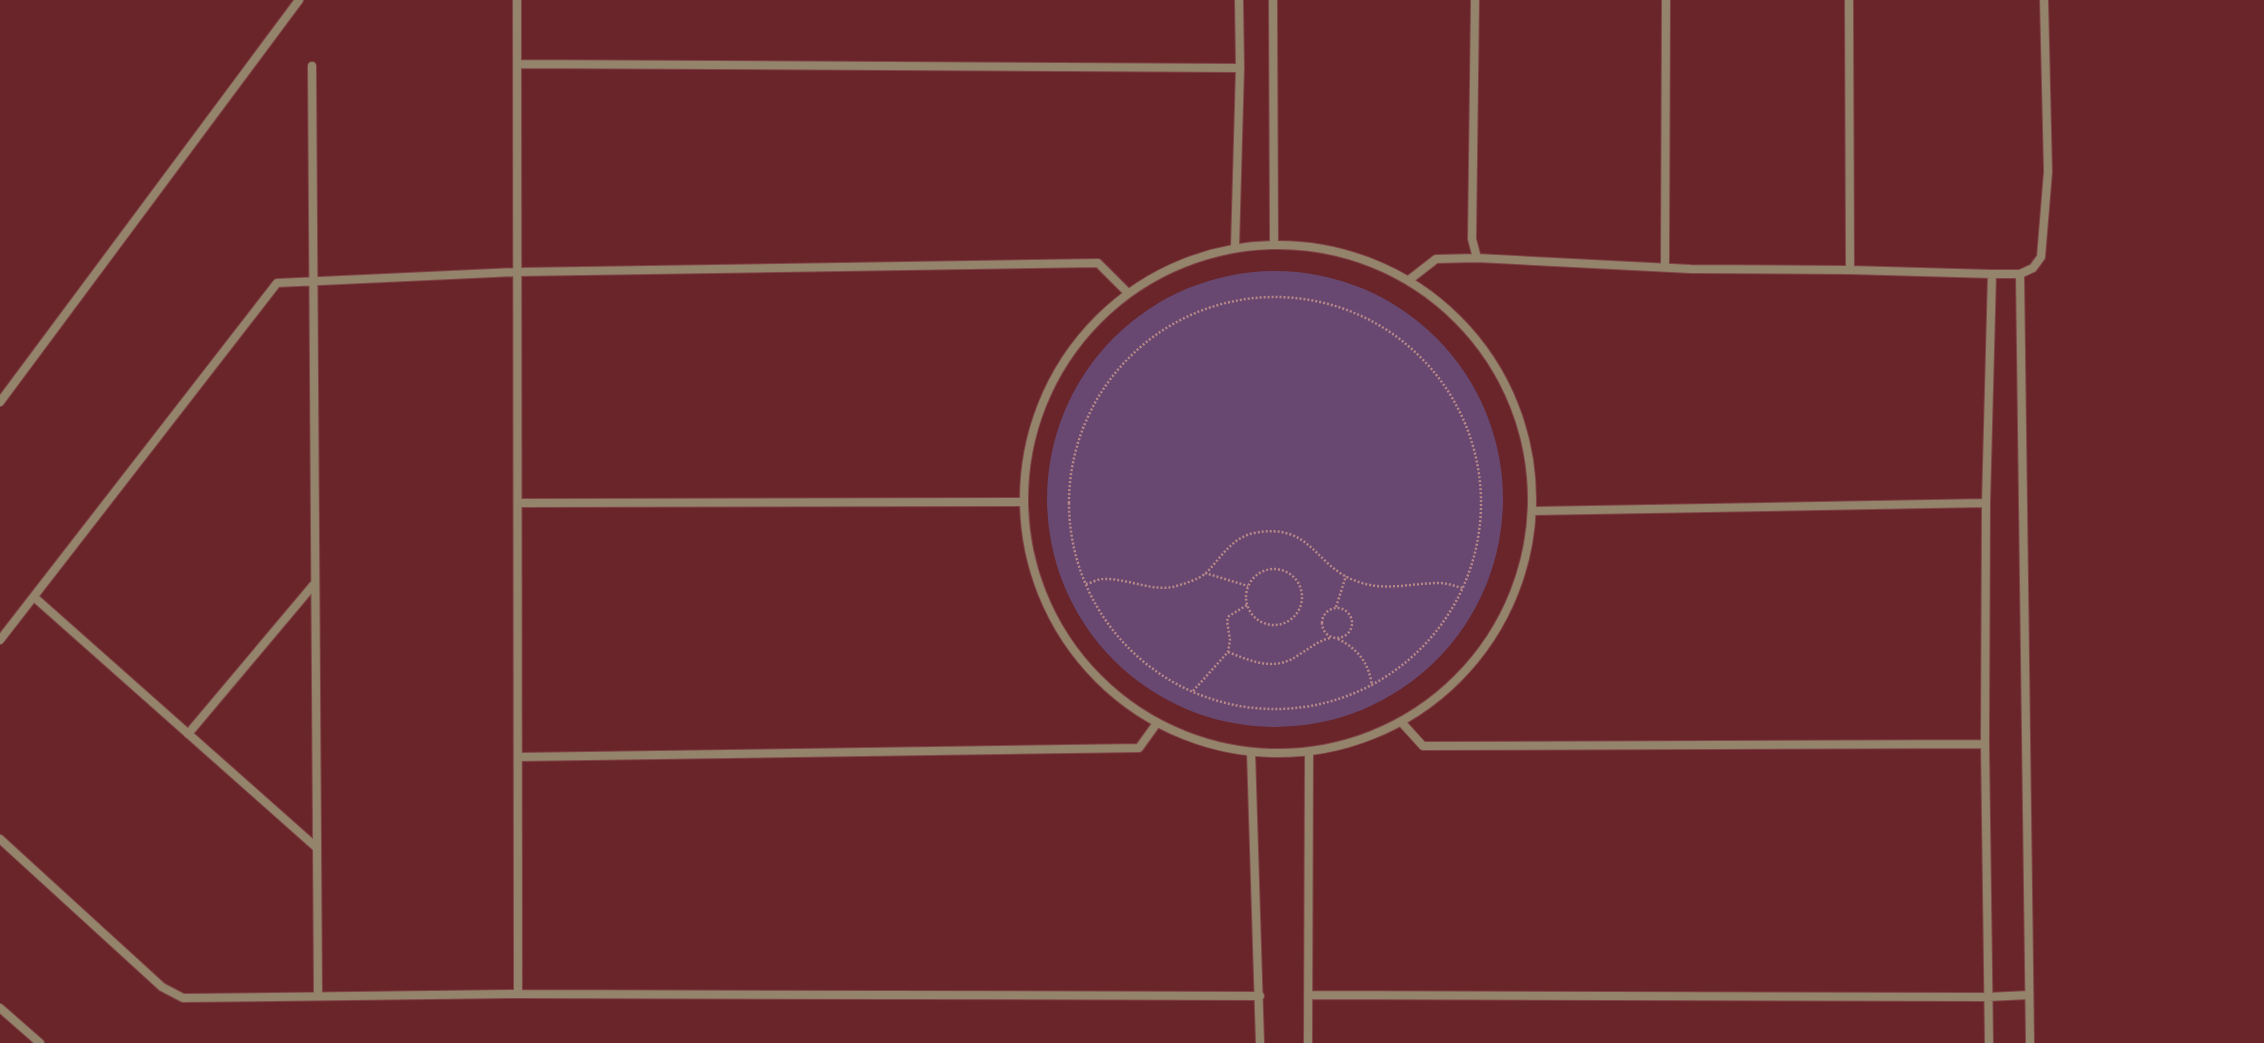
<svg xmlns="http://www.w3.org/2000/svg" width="2264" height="1043" font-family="Mulish,sans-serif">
<rect width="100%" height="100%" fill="#692529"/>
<!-- green -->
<path fill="#684870" d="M1047 499a228 228 0 1 1 456 0a228 228 0 1 1-456 0Z"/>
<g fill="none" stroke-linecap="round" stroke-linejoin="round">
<defs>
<path id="minor" d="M 517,0 L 518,994 L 1260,996
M 1273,0 L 1274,244
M 1475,0 L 1472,239 L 1477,258
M 1849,0 L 1850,270
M 517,64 L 1240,68
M 312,66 L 318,996
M1024 499a254 254 0 1 1 508 0a254 254 0 1 1-508 0Z
M 1235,247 L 1240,68 L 1239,0
M 1665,267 L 1666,0
M 2020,274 L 2030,1043
M 1409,280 L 1436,259 L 1477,258 L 1691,269 L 1850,270 L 1992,274 L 2020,274 L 2033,268 L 2041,257 L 2048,172 L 2044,0
M 0,402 L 299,0
M 519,503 L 1024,502
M 1533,511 L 1986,503
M 34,597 L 317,848
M 0,640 L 277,283 L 518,272 L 1098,263 L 1128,293
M 1403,724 L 1423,746 L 1985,744
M 188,734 L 315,583
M 1251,752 L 1260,1043
M 518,757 L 1139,748 L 1157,723
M 0,839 L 162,987 L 183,998 L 518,994
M 1308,995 L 1987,997 L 2029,995
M 0,1008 L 40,1043
M 1308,1043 L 1309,753
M 1989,1043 L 1985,744 L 1986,503 L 1992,274"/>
</defs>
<!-- minor casing -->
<use href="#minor" stroke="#814447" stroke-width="10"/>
<!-- path -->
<path stroke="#b68789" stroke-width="2.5" stroke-dasharray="2 2" stroke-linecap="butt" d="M1069 503a206 206 0 1 1 412 0a206 206 0 1 1-412 0Z
M1246 597a28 28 0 1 1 56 0a28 28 0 1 1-56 0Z
M 1205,573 L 1248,586
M 1086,584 C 1091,583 1098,579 1103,579 C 1126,578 1150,591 1173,587 C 1183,584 1198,580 1206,573 C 1221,558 1231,538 1254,533 C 1312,522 1314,566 1356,581 C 1384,592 1411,583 1440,583 C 1448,583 1456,587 1464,588
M 1336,607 L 1346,576
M1322 623a15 15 0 1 1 30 0a15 15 0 1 1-30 0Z
M 1338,639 C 1358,649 1369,663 1372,686
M 1228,652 C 1253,662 1276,672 1300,654 C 1310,648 1318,641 1330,638
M 1193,691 L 1228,652 L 1230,640 L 1227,621 L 1229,616 L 1247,605"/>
<!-- minor -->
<use href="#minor" stroke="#93846b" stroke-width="8"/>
</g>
</svg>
